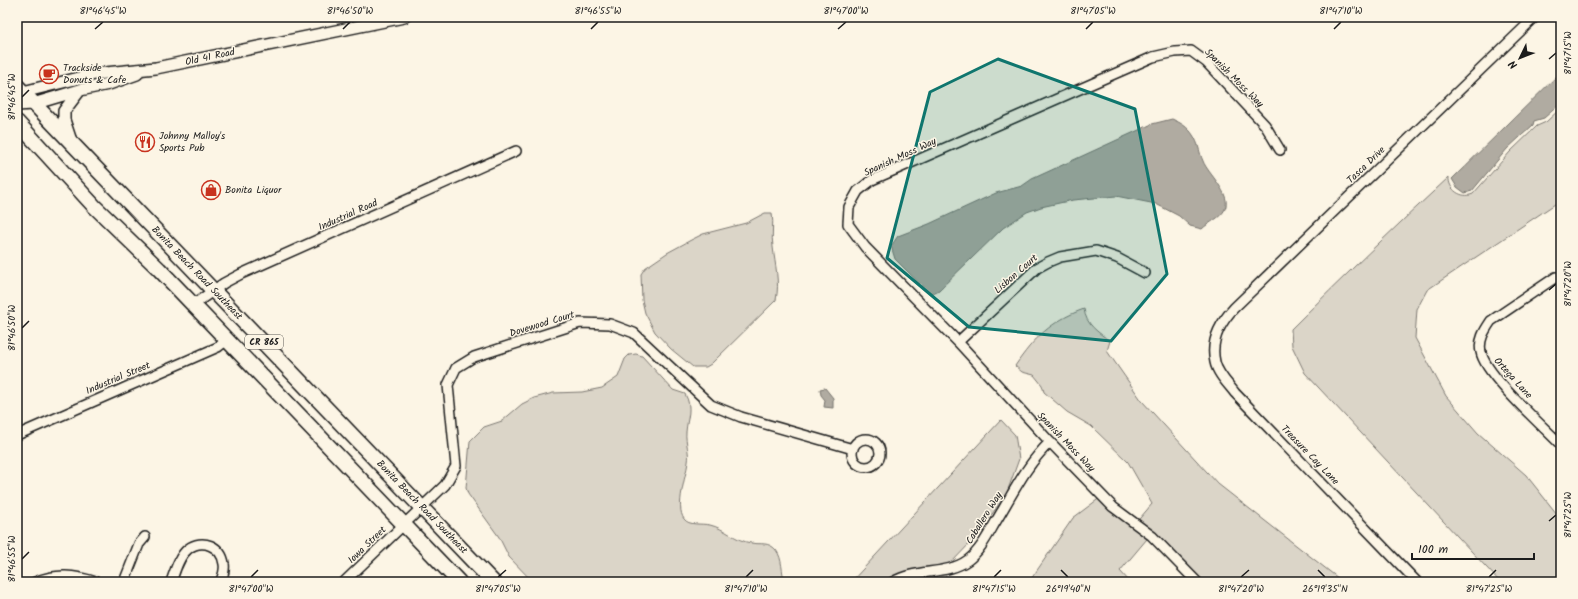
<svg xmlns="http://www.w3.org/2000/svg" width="1578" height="599" font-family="Kalam,sans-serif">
<rect width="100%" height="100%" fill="#fcf5e5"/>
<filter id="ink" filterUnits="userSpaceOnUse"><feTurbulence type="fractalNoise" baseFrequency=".025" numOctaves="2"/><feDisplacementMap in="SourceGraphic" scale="8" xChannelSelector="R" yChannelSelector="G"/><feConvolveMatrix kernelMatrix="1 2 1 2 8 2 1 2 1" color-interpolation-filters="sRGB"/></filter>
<g filter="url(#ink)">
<!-- green -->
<path fill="#dbd5c8" stroke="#7c7872" d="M 1561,108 L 1561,200 L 1427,290 L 1417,309 L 1415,338 L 1446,396 L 1478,433 L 1526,475 L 1561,519 L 1561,582 L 1500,582 L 1305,373 L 1292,346 L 1291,329 C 1342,278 1395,227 1449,177 C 1448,190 1462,199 1473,194 L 1510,152 L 1537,126 L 1546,122 Z
M 765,213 L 772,213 C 774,224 771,236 773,247 C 775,265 780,282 776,300 L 711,364 L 706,367 L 693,367 L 671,349 L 655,332 L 645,313 L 642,300 L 641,274 L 645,268 L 667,253 L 691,240 L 703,234 L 746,223 Z
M 1084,309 C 1086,325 1098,332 1110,341 L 1107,351 L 1142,401 L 1218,484 L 1343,582 L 1202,582 L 1152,533 L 1120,571 L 1130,582 L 1029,582 L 1073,518 L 1101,497 L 1134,525 L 1152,504 L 1128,462 L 1091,426 L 1067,412 L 1044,392 L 1042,385 L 1034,375 L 1022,372 L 1015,366 C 1034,338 1051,321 1084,309 Z
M 636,354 L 642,356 L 673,390 L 685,394 C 693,408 687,418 686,432 C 685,442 690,453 688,462 C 686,477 675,506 684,519 C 689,526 701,523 710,525 C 724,528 736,541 751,543 C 761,545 768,541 776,550 C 783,559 781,572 785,582 L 533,582 L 509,557 L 499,537 L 468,494 L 466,488 L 470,441 L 484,427 L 502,421 L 522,404 L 534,398 L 553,393 L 582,392 L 602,388 L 618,377 L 625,359 L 629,355 Z
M 1001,420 L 1015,435 L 1019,459 L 1006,495 L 973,540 L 950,564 L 908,573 L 879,582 L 851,582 Z"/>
<!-- water -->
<path fill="#b0aba1" stroke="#75726c" d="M 1561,72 L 1560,104 L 1544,118 L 1534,121 L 1533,125 L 1507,149 L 1472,191 L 1465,193 L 1457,187 L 1452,179 Z
M 1172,119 C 1181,123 1188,127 1193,135 C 1199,144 1199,152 1203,161 C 1208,174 1232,194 1225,209 C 1221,218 1209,222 1202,229 L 1190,226 L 1179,216 L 1156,204 L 1116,196 L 1073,200 L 1041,207 L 1027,212 L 1003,228 L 939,290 L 933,293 L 927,291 L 895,259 L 891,246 L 898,236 L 929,224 L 996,193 L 1022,186 L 1032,179 L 1152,124 Z
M 825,388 L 833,398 L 833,408 L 824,407 L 825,400 L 821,395 L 820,389 Z"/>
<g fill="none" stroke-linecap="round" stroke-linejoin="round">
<defs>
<path id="minor" d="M 1556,277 L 1491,321 C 1485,330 1478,340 1481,352 C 1485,375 1543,426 1561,445
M 193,305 L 224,283 L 241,274 L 516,151
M 958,342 L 1037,268 L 1048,262 L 1060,257 L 1096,251 L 1117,258 L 1145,273
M 17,435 L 218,347 L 227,340
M852 453a14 14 0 1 1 28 0a14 14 0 1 1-28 0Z
M 35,582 C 57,573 74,575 96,582
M 124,582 L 139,544 L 145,537
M 171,582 C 175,571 179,556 188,549 C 202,538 222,546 224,564 C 225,569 223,577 220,582
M 344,582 L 445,485 L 456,466 L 448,385 L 456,368 L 474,357 L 580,323 L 610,324 L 634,333 L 711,405 L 741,417 L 853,449
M 893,582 C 916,568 946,576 968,560 C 980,551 988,535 995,523 C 1012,495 1026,465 1050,442
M 1197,582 L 1152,536 L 1113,507 L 1050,442 L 958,342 L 865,247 L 848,224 L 849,207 L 858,191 L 872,180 L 1153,57 L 1175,52 L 1191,51 L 1206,62 L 1265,125 L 1280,150
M 1417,582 L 1235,393 C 1228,384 1217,373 1215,362 C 1210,341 1221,322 1234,308 L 1535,17"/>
<path id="tertiary" d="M 17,97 L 23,92 L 95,74 L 156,68 L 404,17
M 17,105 L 33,104 L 80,90
M 71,141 L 64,120 L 64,111 L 80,90 L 109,84 L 137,74"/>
<path id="primary" d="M 17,86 L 493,582
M 17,122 L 94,206 L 159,269 L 459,582"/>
</defs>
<!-- minor casing -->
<use href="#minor" stroke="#1c1c1c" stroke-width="12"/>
<!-- tertiary casing -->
<use href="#tertiary" stroke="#1c1c1c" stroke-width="14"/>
<!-- primary casing -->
<use href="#primary" stroke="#1c1c1c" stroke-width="17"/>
<!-- minor -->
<use href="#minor" stroke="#fcf5e5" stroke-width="9"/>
<!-- tertiary -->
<use href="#tertiary" stroke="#fcf5e5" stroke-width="11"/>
<!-- primary -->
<use href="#primary" stroke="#fcf5e5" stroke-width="14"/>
</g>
</g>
<!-- marked area -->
<path fill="#0f766e" fill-opacity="0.2" stroke="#0f766e" stroke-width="3" stroke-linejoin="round" d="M 998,59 L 1135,109 L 1167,274 L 1111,341 L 969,327 L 887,258 L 930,92 Z"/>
<!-- ticks -->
<path fill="none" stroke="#1c1c1c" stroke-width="1.5" d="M 95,29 L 103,22M 343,29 L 350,22M 591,29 L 598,22M 838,29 L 846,22M 1086,29 L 1093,22M 1334,29 L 1341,22M 1549,59 L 1556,53M 22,97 L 29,90M 1549,290 L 1556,284M 22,328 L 29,321M 1549,521 L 1556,515M 22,559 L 29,552M 1061,570 L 1068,577M 1318,570 L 1325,577M 251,577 L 258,570M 498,577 L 506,570M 746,577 L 753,570M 994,577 L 1001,570M 1241,577 L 1249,570M 1489,577 L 1496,570"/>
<!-- icons -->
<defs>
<symbol id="cafe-ring" viewBox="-11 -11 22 22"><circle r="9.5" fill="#fcf5e5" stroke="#c8321e" stroke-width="1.5"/><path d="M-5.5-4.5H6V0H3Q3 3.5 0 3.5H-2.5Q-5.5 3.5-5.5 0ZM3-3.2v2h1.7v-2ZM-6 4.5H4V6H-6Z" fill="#c8321e"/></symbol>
<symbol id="restaurant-ring" viewBox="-11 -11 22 22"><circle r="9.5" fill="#fcf5e5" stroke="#c8321e" stroke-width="1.5"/><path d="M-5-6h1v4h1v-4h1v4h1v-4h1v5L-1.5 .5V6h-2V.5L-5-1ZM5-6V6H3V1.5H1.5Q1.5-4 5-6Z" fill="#c8321e"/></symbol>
<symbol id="shop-ring" viewBox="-11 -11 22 22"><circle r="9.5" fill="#fcf5e5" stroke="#c8321e" stroke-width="1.5"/><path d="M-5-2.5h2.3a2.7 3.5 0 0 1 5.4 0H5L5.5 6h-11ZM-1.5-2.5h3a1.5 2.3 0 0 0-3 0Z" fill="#c8321e"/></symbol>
</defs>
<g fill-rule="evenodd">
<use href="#cafe-ring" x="38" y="63" width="22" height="22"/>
<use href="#restaurant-ring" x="134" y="131" width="22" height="22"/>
<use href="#shop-ring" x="200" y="179" width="22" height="22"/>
</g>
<g text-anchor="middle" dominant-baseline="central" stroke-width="3" stroke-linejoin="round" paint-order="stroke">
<!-- shield labels -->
<rect fill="#fcf5e5" stroke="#5f5d58" stroke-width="1" x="245" y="335" width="38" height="14" rx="3"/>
<g font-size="9" font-weight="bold" fill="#1c1c1c">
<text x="264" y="342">CR 865</text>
</g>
<!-- street labels -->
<g font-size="10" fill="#1c1c1c" stroke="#fcf5e5">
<text transform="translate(210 57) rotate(-12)">Old 41 Road</text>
<text transform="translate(1234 78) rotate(45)">Spanish Moss Way</text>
<text transform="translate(900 157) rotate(-25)">Spanish Moss Way</text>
<text transform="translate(1366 165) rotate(-44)">Tasca Drive</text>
<text transform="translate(348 215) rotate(-24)">Industrial Road</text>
<text transform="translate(197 273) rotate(46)">Bonita Beach Road Southeast</text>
<text transform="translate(1016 274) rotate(-41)">Lisbon Court</text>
<text transform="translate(542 324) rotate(-17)">Dovewood Court</text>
<text transform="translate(118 378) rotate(-23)">Industrial Street</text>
<text transform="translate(1513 378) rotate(48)">Ortega Lane</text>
<text transform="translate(1066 442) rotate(46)">Spanish Moss Way</text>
<text transform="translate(1310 455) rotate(46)">Treasure Cay Lane</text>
<text transform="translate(422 507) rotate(46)">Bonita Beach Road Southeast</text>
<text transform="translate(984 518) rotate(-58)">Caballero Way</text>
<text transform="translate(367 545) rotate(-44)">Iowa Street</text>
</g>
<!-- poi labels -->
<g font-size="10" fill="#1c1c1c" stroke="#fcf5e5" text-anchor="start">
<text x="63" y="68">Trackside<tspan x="63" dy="12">Donuts &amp; Cafe</tspan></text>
<text x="159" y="136">Johnny Malloy's<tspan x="159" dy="12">Sports Pub</tspan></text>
<text x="225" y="190">Bonita Liquor</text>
</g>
</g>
<!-- margin -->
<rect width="1578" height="599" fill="none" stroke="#fcf5e5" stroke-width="44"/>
<!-- north arrow -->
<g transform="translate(1520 58) rotate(227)" stroke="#fcf5e5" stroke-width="3" paint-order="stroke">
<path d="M0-3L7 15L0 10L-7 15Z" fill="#1c1c1c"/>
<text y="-6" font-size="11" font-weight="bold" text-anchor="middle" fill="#1c1c1c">N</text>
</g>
<!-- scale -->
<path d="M1412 553v6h122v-6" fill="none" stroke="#1c1c1c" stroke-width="2"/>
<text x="1418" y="553" font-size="12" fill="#1c1c1c" stroke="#fcf5e5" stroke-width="3" paint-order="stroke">100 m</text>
<rect x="22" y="22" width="1534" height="555" fill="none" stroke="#1c1c1c" stroke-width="1.5"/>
<g font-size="10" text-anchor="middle" fill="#1c1c1c">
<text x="103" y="14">81°46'45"W</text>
<text x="350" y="14">81°46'50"W</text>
<text x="598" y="14">81°46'55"W</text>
<text x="846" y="14">81°47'00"W</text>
<text x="1093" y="14">81°47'05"W</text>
<text x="1341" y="14">81°47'10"W</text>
<text transform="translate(1567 53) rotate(-90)" y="4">81°47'15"W</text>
<text transform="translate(11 97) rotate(-90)" y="4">81°46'45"W</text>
<text transform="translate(1567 284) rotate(-90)" y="4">81°47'20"W</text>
<text transform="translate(11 328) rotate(-90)" y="4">81°46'50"W</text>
<text transform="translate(1567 515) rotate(-90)" y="4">81°47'25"W</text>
<text transform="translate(11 559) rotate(-90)" y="4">81°46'55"W</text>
<text x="251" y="592">81°47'00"W</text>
<text x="498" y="592">81°47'05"W</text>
<text x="746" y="592">81°47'10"W</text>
<text x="994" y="592">81°47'15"W</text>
<text x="1068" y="592">26°19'40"N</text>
<text x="1241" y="592">81°47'20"W</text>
<text x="1325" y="592">26°19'35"N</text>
<text x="1489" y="592">81°47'25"W</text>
</g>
</svg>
